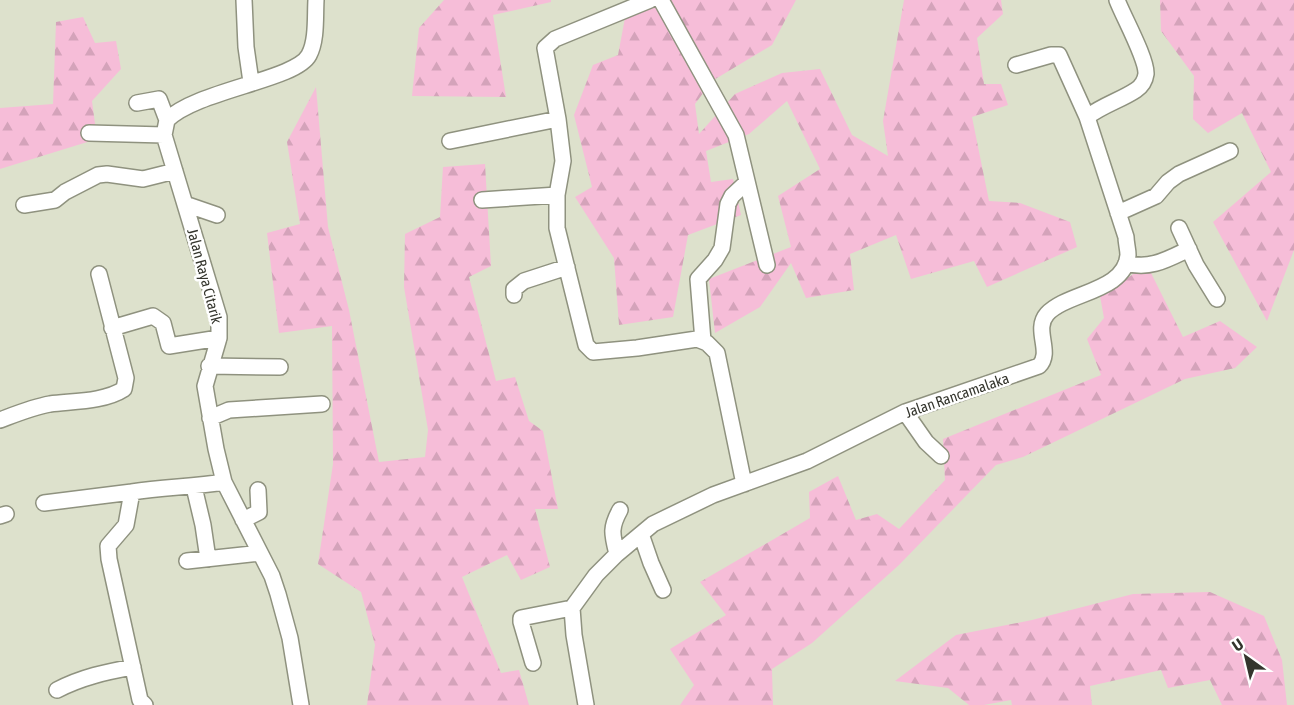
<svg xmlns="http://www.w3.org/2000/svg" width="1294" height="705" font-family="'Asap Condensed',sans-serif">
<defs>
<pattern id="forest-firs" width="22" height="20" patternUnits="userSpaceOnUse" patternTransform="scale(1.5)"><rect width="22" height="20" fill="#f6bdd8"/><path d="M5 1l3.5 6h-7zM16 11l3.5 6h-7z" fill="#d4a3ba"/></pattern>
</defs>
<rect width="100%" height="100%" fill="#dde1cc"/>
<!-- forest -->
<path fill="url(#forest-firs)" d="M 444,0 L 551,0 L 551,2 L 493,15 L 506,97 L 412,96 L 419,28 Z
M 657,0 L 796,0 L 772,45 L 712,81 L 695,104 L 699,134 L 735,94 L 782,73 L 820,69 L 852,135 L 888,156 L 883,121 L 904,0 L 1001,0 L 1003,14 L 977,38 L 984,84 L 1001,84 L 1008,105 L 972,117 L 989,201 L 1020,203 L 1070,222 L 1077,247 L 987,287 L 974,261 L 911,279 L 896,235 L 850,254 L 854,290 L 806,298 L 791,263 L 760,307 L 715,333 L 709,279 L 791,247 L 778,196 L 820,169 L 787,101 L 749,134 L 706,151 L 711,182 L 733,179 L 741,215 L 688,235 L 673,317 L 619,325 L 614,258 L 575,197 L 592,187 L 574,115 L 593,65 L 618,55 L 625,18 Z
M 1160,0 L 1294,0 L 1294,250 L 1267,321 L 1213,222 L 1271,172 L 1242,113 L 1208,133 L 1193,119 L 1194,76 L 1161,31 Z
M 83,17 L 95,43 L 116,41 L 121,69 L 92,101 L 97,139 L 0,169 L 0,108 L 53,104 L 56,22 Z
M 316,87 L 328,227 L 349,310 L 379,462 L 425,457 L 428,430 L 404,287 L 405,234 L 440,217 L 443,167 L 485,164 L 491,266 L 469,277 L 496,381 L 515,377 L 529,421 L 543,431 L 558,509 L 535,509 L 550,567 L 521,580 L 507,555 L 462,577 L 501,673 L 519,670 L 529,705 L 367,705 L 375,645 L 361,592 L 318,564 L 333,464 L 332,326 L 279,333 L 267,233 L 300,224 L 287,142 Z
M 1147,265 L 1183,337 L 1220,321 L 1257,347 L 1235,368 L 1185,379 L 1023,457 L 996,465 L 899,565 L 812,643 L 772,669 L 773,705 L 680,705 L 694,685 L 670,649 L 726,615 L 700,582 L 810,518 L 809,492 L 838,476 L 856,520 L 877,514 L 899,529 L 945,480 L 943,439 L 1101,375 L 1087,339 L 1104,318 L 1100,296 Z
M 1210,592 L 1264,616 L 1282,660 L 1287,705 L 1222,705 L 1210,680 L 1168,688 L 1161,670 L 1090,686 L 1092,705 L 1012,705 L 1011,700 L 984,705 L 969,705 L 948,688 L 895,681 L 956,635 L 1032,620 L 1133,594 Z"/>
<g fill="none" stroke-linecap="round" stroke-linejoin="round">
<defs>
<path id="minor" d="M 244,0 L 246,47 L 251,82
M 650,0 L 555,39 L 545,48 L 558,119 L 563,161 L 557,195 L 557,228 L 586,345 L 593,352 L 637,348 L 697,339 L 707,343 L 717,353 L 744,484
M 661,0 L 736,135 L 767,265
M 1016,65 L 1051,55 L 1059,55 L 1087,117
M 137,103 L 159,99 L 167,120
M 89,133 L 164,135
M 450,141 L 558,119
M 482,200 L 557,195
M 185,204 L 217,215
M 24,205 L 55,200 L 65,192 L 98,175 L 107,174 L 143,179 L 175,171
M 1118,213 L 1156,196 L 1168,182 L 1179,174 L 1230,151
M 1179,228 L 1196,265 L 1217,299
M 1126,263 C 1150,270 1168,259 1189,249
M 514,295 L 514,289 L 524,281 L 567,267
M 112,328 L 153,316 L 163,323 L 169,346 L 219,338
M 703,341 L 698,279 L 715,260 L 722,248 L 728,204 L 732,196 L 747,182
M 209,366 L 280,367
M 905,412 L 926,442 L 941,456
M 210,418 L 229,410 L 322,404
M 0,420 C 16,414 33,407 50,404 C 73,401 104,402 124,389 L 126,378 L 99,274
M 194,487 L 203,525 L 208,559
M 44,503 L 132,492
M 0,516 L 6,514
M 243,520 L 259,512 L 258,490
M 641,534 L 651,563 L 663,590
M 617,554 C 612,534 610,528 620,510
M 187,561 L 260,553
M 533,663 L 521,622 L 521,618 L 572,608
M 57,690 C 82,677 106,672 133,667
M 145,705 L 140,700 L 109,559 L 108,546 L 126,525 L 132,492 C 163,487 193,487 224,482
M 301,705 L 290,638 L 278,594 L 272,576 L 224,482 L 216,449 L 205,386 L 219,338 L 219,317 L 164,135 L 167,120 C 197,90 296,80 309,55 C 317,40 315,17 316,0
M 586,705 L 574,635 L 572,608 L 596,575 L 617,554 L 653,524 L 713,495 L 807,461 L 905,412 L 1039,366 C 1053,352 1033,330 1047,314 C 1067,292 1125,292 1128,255 C 1128,249 1126,243 1126,237 L 1087,117 C 1103,105 1121,100 1136,90 C 1142,86 1145,81 1146,74 C 1147,59 1123,16 1117,0"/>
</defs>
<!-- minor casing -->
<use href="#minor" stroke="#8f927f" stroke-width="18"/>
<!-- minor -->
<use href="#minor" stroke="#fff" stroke-width="15"/>
</g>
<g text-anchor="middle" dominant-baseline="central" stroke-width="5" stroke-linejoin="round" paint-order="stroke">
<!-- street labels -->
<g font-size="15" fill="#34352d" stroke="#fff">
<text transform="translate(205 276) rotate(75)">Jalan Raya Citarik</text>
<text transform="translate(957 395) rotate(-19)">Jalan Rancamalaka</text>
</g>
</g>
<!-- north arrow -->
<g transform="translate(1246 657) rotate(326)" stroke="#ffffff" stroke-width="4.5" paint-order="stroke">
<path d="M0-4.5L10 22L0 15L-10 22Z" fill="#34352d"/>
<text y="-9" font-size="16" font-weight="bold" text-anchor="middle" fill="#34352d">U</text>
</g>
</svg>
